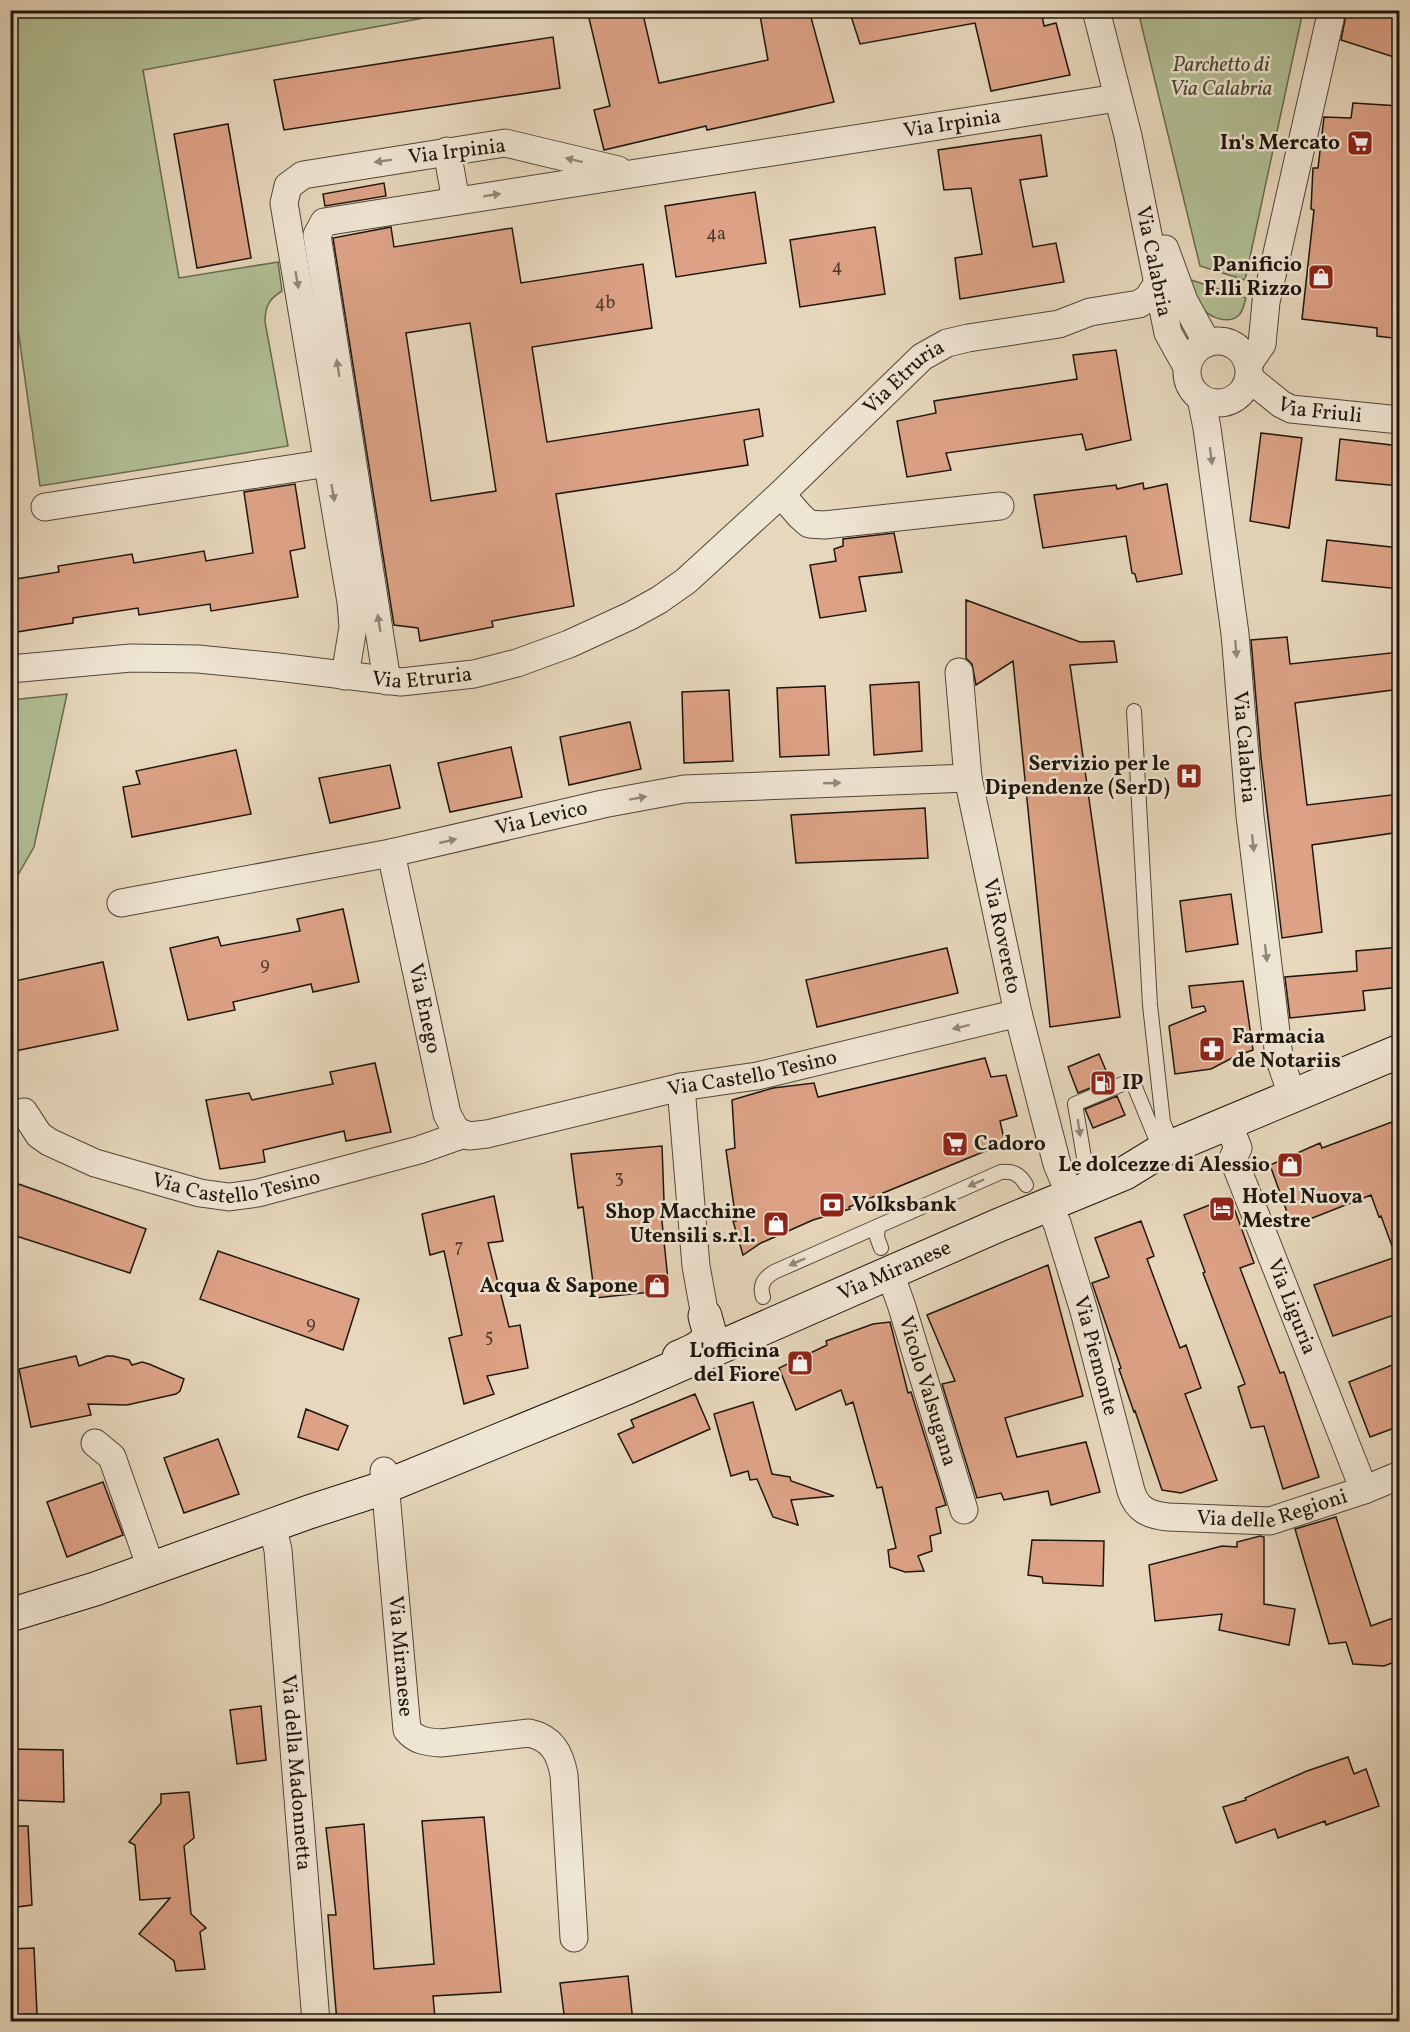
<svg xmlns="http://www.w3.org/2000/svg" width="1410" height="2032" font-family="Vollkorn,serif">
<rect width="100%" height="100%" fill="#e7d7bc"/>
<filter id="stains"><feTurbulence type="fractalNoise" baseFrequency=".00333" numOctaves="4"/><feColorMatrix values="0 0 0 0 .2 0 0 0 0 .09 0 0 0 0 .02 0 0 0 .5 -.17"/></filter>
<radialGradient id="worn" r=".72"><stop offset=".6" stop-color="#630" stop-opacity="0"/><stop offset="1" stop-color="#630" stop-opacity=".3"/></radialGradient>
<!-- green -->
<path fill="#b1bf94" stroke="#686a50" stroke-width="1.5" d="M 10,11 L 461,11 L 143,70 L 179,278 L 278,262 L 282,291 C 269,299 265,306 265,322 L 288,446 L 40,486 L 14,301 L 11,301 Z
M 1138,11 L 1303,11 L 1245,280 L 1200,266 Z
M 1188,279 L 1246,298 C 1244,304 1243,312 1238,316 C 1228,324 1211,318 1203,309 C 1197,301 1193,289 1188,279 Z
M 67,694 L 34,847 L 11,887 L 11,700 Z"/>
<!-- building -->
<path fill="#dda286" stroke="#1e160d" stroke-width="1.5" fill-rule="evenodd" d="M 601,10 L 642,10 L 659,83 L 768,60 L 759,10 L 809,10 L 834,102 L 707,130 L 706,126 L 604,150 L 594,110 L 610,106 L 588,14 Z
M 849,10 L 1041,10 L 1044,26 L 1056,23 L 1070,75 L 991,91 L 975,23 L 860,44 Z
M 1347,10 L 1400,10 L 1400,59 L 1341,40 Z
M 553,37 L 560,88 L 284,130 L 274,80 Z
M 1353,103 L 1400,106 L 1400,339 L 1377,336 L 1377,328 L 1302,319 L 1314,210 L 1311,209 L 1313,168 L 1318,168 L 1324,117 L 1351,118 Z
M 228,124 L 251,258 L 197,268 L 174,134 Z
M 1041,135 L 1047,176 L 1020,180 L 1033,247 L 1056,243 L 1064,282 L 960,299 L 955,258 L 982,254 L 971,188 L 944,190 L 938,150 Z
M 384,183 L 386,196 L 325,206 L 323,194 Z
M 755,192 L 766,263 L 676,277 L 665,206 Z
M 391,227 L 394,247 L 512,228 L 521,283 L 643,264 L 652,328 L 532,347 L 547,442 L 759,409 L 763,436 L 744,440 L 748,465 L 556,494 L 574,606 L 492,621 L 493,627 L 420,641 L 418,628 L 394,625 L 333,238 ZM 470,323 L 496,491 L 431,501 L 406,333 Z
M 875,227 L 885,294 L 800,307 L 790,240 Z
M 1116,350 L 1131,440 L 1086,450 L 1082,434 L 946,453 L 951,470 L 907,477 L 897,421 L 936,413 L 934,401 L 1077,379 L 1073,355 Z
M 1261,433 L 1302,438 L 1289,528 L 1250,521 Z
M 1340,439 L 1400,446 L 1400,486 L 1336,480 Z
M 1143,483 L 1144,489 L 1167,484 L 1182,574 L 1137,582 L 1135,574 L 1132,573 L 1126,536 L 1043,548 L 1034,495 L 1116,485 L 1117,489 Z
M 295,484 L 305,548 L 290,551 L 298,597 L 211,611 L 210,604 L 139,615 L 138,608 L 73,618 L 73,623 L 10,633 L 10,580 L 59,572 L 58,566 L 132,554 L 134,563 L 204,551 L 206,561 L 253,553 L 244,492 Z
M 894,533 L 902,572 L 859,577 L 866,611 L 820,618 L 810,565 L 836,561 L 834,549 L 843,546 L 843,539 Z
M 1327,540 L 1400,548 L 1400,589 L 1322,581 Z
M 966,600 L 1080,642 L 1114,641 L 1117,662 L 1070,665 L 1120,1017 L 1050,1027 L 1013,661 L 976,685 L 972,664 L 966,658 Z
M 1287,637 L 1290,664 L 1400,652 L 1400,689 L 1295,703 L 1307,805 L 1400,794 L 1400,832 L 1312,845 L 1322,932 L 1282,938 L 1261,758 L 1251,640 Z
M 919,682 L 922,751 L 874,755 L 870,685 Z
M 825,686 L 829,755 L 780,757 L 777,688 Z
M 729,690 L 733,761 L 684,763 L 682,692 Z
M 630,722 L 641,769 L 569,785 L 560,737 Z
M 511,747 L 522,797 L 450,812 L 438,763 Z
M 236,750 L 251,814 L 132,837 L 123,787 L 140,784 L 136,771 Z
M 390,765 L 400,808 L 330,823 L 319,778 Z
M 925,808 L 928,858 L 796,863 L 791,815 Z
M 1231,894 L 1238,944 L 1186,952 L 1180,901 Z
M 343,909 L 359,982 L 313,992 L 311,984 L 233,1002 L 235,1010 L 188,1020 L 170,948 L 218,937 L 221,946 L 300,931 L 297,919 Z
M 1400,947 L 1400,987 L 1363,991 L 1365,1010 L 1290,1018 L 1285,977 L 1357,971 L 1356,951 Z
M 947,948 L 958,993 L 817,1027 L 806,980 Z
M 103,962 L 118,1030 L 10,1052 L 10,982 Z
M 1243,981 L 1253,1050 L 1236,1056 L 1211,1069 L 1175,1074 L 1169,1026 L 1206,1011 L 1204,1006 L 1192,1008 L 1189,986 Z
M 1099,1054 L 1110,1080 L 1078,1093 L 1068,1067 Z
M 985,1058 L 991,1077 L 1006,1075 L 1017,1116 L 1000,1121 L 1005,1143 L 849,1207 L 850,1209 L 813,1220 L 761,1243 L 743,1255 L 733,1221 L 736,1221 L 726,1150 L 735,1148 L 732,1100 L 773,1088 L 814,1083 L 818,1097 Z
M 375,1063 L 391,1132 L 346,1141 L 344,1131 L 263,1150 L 265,1162 L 220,1169 L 206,1100 L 249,1093 L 252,1100 L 333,1084 L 330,1072 Z
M 1117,1096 L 1125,1115 L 1093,1128 L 1085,1109 Z
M 1400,1119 L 1400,1313 L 1333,1336 L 1314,1285 L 1396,1257 L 1381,1216 L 1379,1217 L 1371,1195 L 1292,1226 L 1270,1165 L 1320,1143 L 1322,1148 Z
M 662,1146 L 664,1201 L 660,1202 L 669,1290 L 595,1298 L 583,1207 L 578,1208 L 571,1154 Z
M 10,1181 L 146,1229 L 130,1273 L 10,1234 Z
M 494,1196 L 503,1241 L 488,1243 L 509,1327 L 520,1325 L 528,1368 L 487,1376 L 494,1394 L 464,1404 L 449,1338 L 462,1335 L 444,1251 L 430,1255 L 422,1214 Z
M 1230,1197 L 1254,1263 L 1240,1268 L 1280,1373 L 1284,1372 L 1319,1477 L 1283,1489 L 1264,1426 L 1251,1428 L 1238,1387 L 1245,1384 L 1203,1273 L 1205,1272 L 1184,1215 Z
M 1141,1221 L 1154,1256 L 1147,1259 L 1180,1348 L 1186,1345 L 1201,1388 L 1185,1394 L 1217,1480 L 1181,1493 L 1162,1490 L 1135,1411 L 1134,1412 L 1119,1369 L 1121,1368 L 1092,1283 L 1109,1277 L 1095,1238 Z
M 218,1251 L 359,1299 L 343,1350 L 200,1299 Z
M 1048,1265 L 1083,1396 L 1005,1418 L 1017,1457 L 1086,1442 L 1100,1492 L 1051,1505 L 1048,1491 L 1004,1500 L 1001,1493 L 977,1498 L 942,1384 L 955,1381 L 927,1315 Z
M 890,1322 L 908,1393 L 911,1392 L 946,1505 L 936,1508 L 941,1533 L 930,1536 L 932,1551 L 918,1556 L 924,1571 L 905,1572 L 890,1567 L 888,1550 L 896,1548 L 882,1487 L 877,1488 L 853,1402 L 846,1405 L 841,1390 L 796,1410 L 779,1368 L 827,1345 L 826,1341 L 873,1324 Z
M 76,1356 L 79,1366 L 107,1356 L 113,1356 L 129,1360 L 132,1365 L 142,1362 L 149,1364 L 184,1379 L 180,1391 L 176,1394 L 127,1405 L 88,1404 L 91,1415 L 31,1427 L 19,1369 Z
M 1400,1362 L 1400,1426 L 1370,1437 L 1349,1382 Z
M 695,1394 L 710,1429 L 633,1463 L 618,1434 L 634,1427 L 631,1420 Z
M 753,1402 L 772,1474 L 790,1477 L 791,1481 L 834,1496 L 791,1500 L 798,1525 L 773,1517 L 757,1479 L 750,1480 L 748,1471 L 731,1476 L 714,1414 Z
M 306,1409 L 348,1426 L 338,1450 L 298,1437 Z
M 218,1439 L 239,1494 L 184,1513 L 164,1458 Z
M 103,1482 L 123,1535 L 67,1557 L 47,1502 Z
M 1336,1517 L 1371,1626 L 1393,1618 L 1400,1640 L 1400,1660 L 1384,1666 L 1353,1664 L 1346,1642 L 1329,1644 L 1295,1529 Z
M 1260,1536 L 1264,1537 L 1264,1604 L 1295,1609 L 1289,1645 L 1219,1630 L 1222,1614 L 1155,1621 L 1149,1565 L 1222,1546 L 1237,1547 L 1237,1542 Z
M 1032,1540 L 1104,1541 L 1103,1586 L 1043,1583 L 1042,1577 L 1028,1575 Z
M 261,1706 L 266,1760 L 237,1764 L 230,1710 Z
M 10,1749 L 63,1750 L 64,1802 L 10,1800 Z
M 1348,1757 L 1354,1774 L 1366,1769 L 1379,1806 L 1326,1825 L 1325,1821 L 1278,1838 L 1275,1829 L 1236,1843 L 1223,1807 L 1246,1800 L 1245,1798 L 1307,1771 Z
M 189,1792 L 194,1838 L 184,1846 L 191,1914 L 206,1928 L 200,1932 L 205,1969 L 176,1971 L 174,1961 L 139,1934 L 170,1898 L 140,1900 L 135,1845 L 129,1842 L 161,1803 L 161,1794 Z
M 484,1817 L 501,1992 L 433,1996 L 435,2018 L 397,2022 L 337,2022 L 328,1915 L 336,1915 L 326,1828 L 364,1824 L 374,1969 L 434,1964 L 422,1821 Z
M 10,1826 L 28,1826 L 32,1905 L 10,1908 Z
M 34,1948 L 37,2014 L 10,2015 L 10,1949 Z
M 628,1976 L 633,2022 L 565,2022 L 560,1983 Z"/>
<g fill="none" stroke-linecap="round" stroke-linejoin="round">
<defs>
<path id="lane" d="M 1134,711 L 1150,1005 L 1163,1122 L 1173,1146
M 1089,1187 L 1075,1104 L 1132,1080 L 1161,1151
M 878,1226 L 877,1237 L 881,1248
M 763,1297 C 759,1285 764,1278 774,1272 L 1001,1172 C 1013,1171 1020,1174 1026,1185"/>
<g id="street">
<path id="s1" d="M 1096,10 L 1128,136 L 1168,333 L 1187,367"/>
<path d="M 447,151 L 456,201"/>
<path d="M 1165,249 L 1184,301 L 1207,343"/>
<circle cx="1218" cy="372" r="31"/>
<path d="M 1249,363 L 1262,344 L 1266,302 L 1332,10"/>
<path id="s2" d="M 1249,378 L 1281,404 L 1291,409 L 1400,420"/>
<path id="s3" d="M 1201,398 L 1207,428 L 1235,634 L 1250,816 L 1279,1057 L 1292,1095"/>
<path d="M 781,494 L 800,516 L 809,524 L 824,525 L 1000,506"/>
<path d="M 45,507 L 328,463"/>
<path id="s4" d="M 10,669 L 131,658 L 198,659 L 278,667 L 401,682 L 474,674 L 517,663 L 569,644 L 630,616 L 659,600 L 686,581 L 781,494 L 922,357 L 947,343 L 968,338 L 1059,324 L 1090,312 L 1139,304 L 1148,298 L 1158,283"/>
<path id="s5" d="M 959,672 L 968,778 L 1018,1013 L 1057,1164 L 1070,1195"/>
<path d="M 345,676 L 353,627 L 351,602 L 284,203 L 288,186 L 303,175 L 505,143 L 618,170"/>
<path id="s6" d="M 387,681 L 317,235 L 324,222 L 1117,98"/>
<path id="s7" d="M 391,853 L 447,1114 L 454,1127 L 459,1132 L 469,1136 L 487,1134 L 681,1087 L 757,1076 L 1018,1013"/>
<path id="s8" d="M 121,903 L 391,853 L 603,804 L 684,789 L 968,778"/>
<path d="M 681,1087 L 696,1266 L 705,1316"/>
<path id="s9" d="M 24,1112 L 39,1135 L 49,1142 L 95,1163 L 200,1193 L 229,1197 L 258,1193 L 419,1150 L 464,1134"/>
<path id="s10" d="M 1228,1123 L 1238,1148 L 1233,1158 L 1364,1490"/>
<path id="s11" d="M 1047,1205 L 1057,1223 L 1084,1311 L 1131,1491 C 1137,1510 1149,1515 1168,1517 L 1270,1521 L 1364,1490 L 1400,1475"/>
<path id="s12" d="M 890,1273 L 902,1307 L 964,1510"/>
<path d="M 95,1443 L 112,1457 L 151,1568"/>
<path id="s13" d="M 384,1471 L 407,1730 C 416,1741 427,1742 441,1743 L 529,1733 C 552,1738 560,1753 564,1775 L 574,1938"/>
<path id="s14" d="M 272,1525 L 278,1550 L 316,2022"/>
</g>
<g id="secondary">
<path d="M 679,1357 C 690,1352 709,1346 709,1331 C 708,1326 706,1321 705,1316"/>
<path id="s15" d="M 10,1615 L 95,1589 L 309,1512 L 377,1490 L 629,1387 L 999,1225 L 1125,1173 L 1161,1151 L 1400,1051"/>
</g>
</defs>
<!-- lane casing -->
<use href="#lane" stroke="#504639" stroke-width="16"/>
<!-- street casing -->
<use href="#street" stroke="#504639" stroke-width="29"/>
<!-- secondary casing -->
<use href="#secondary" stroke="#1e160d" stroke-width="35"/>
<!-- lane -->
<use href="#lane" stroke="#efe5d3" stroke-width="14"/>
<!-- street -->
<use href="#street" stroke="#efe5d3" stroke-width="27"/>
<!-- secondary -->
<use href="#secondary" stroke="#efe5d3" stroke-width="33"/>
</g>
<!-- one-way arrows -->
<defs><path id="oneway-solid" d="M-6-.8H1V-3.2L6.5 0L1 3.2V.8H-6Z" transform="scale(1.5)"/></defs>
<g fill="#91887a">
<use href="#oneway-solid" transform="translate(574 160) rotate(-166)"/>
<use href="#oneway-solid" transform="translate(383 161) rotate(171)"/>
<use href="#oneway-solid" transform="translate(492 195) rotate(-9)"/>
<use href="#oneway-solid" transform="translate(297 280) rotate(80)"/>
<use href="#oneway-solid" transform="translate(338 368) rotate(-99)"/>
<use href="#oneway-solid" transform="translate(1211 456) rotate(82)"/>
<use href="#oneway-solid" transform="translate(333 493) rotate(80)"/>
<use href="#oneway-solid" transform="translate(379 623) rotate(-99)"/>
<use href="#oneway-solid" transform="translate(1236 649) rotate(85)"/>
<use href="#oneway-solid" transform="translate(832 783) rotate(-2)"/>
<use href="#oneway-solid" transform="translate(638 798) rotate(-10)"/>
<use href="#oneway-solid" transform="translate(448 841) rotate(-13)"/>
<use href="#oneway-solid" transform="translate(1253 843) rotate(84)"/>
<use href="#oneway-solid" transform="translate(1266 953) rotate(83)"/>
<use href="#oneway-solid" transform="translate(961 1027) rotate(166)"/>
<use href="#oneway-solid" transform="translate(1079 1128) rotate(81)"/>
<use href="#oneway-solid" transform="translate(976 1183) rotate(156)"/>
<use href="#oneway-solid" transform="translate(797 1262) rotate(156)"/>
</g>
<!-- icons -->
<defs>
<symbol id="supermarket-square" viewBox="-11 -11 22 22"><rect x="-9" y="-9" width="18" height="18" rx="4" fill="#8f2418" stroke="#efe5d3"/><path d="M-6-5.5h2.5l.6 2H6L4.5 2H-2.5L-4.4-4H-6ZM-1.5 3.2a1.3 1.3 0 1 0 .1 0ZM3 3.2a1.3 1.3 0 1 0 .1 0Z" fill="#fff"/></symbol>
<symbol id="shop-square" viewBox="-11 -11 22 22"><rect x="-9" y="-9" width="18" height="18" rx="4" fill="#8f2418" stroke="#efe5d3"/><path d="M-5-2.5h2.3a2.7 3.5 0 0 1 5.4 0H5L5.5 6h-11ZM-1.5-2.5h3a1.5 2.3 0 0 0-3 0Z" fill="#fff"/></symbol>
<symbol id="hospital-square" viewBox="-11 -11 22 22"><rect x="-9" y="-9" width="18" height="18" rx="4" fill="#8f2418" stroke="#efe5d3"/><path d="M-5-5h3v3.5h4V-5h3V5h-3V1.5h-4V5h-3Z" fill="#fff"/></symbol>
<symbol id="pharmacy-square" viewBox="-11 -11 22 22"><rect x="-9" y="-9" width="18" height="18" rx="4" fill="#8f2418" stroke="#efe5d3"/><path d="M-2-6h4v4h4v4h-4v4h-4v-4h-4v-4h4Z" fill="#fff"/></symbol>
<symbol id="fuel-square" viewBox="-11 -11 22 22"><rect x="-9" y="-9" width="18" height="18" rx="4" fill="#8f2418" stroke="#efe5d3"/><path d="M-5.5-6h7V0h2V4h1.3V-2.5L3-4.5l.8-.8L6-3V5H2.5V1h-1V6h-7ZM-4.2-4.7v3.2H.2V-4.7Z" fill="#fff"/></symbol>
<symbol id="bank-square" viewBox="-11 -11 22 22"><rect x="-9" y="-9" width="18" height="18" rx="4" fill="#8f2418" stroke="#efe5d3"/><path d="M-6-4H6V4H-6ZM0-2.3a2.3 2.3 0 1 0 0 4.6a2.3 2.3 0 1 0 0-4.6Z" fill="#fff"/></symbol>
<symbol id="hotel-square" viewBox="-11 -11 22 22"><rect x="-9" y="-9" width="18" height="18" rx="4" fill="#8f2418" stroke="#efe5d3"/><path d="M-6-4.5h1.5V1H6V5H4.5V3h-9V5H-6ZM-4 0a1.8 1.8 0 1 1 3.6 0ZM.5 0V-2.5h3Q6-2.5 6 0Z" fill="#fff"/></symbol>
</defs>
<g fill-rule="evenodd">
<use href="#supermarket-square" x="1345" y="128" width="30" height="30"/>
<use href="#shop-square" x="1306" y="262" width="30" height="30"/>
<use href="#hospital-square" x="1174" y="761" width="30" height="30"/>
<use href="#pharmacy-square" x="1197" y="1034" width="30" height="30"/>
<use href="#fuel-square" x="1088" y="1068" width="30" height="30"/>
<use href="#supermarket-square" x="940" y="1129" width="30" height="30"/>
<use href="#shop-square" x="1275" y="1150" width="30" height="30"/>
<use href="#bank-square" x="817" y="1190" width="30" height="30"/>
<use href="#hotel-square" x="1207" y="1194" width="30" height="30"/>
<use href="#shop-square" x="761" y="1209" width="30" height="30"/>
<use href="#shop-square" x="642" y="1271" width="30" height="30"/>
<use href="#shop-square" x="785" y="1348" width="30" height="30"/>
</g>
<g text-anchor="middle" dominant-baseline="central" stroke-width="5" stroke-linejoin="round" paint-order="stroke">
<!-- number labels -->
<g font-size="18" fill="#4e392b">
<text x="716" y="234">4a</text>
<text x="837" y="267">4</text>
<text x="605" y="303">4b</text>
<text x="265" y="965">9</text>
<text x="619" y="1178">3</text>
<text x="459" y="1247">7</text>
<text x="311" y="1324">9</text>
<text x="489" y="1337">5</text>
</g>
<!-- park labels -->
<g font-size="21" font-style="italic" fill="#4a4936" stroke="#efe5d3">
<text x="1221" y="65">Parchetto di<tspan x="1221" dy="24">Via Calabria</tspan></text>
</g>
<!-- street labels -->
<g font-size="21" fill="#1e160d" stroke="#efe5d3">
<text stroke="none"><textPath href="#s6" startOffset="1102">Via Irpinia</textPath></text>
<text transform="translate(457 152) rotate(-7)">Via Irpinia</text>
<text stroke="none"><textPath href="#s1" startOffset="258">Via Calabria</textPath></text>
<text stroke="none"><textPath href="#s4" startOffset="998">Via Etruria</textPath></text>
<text stroke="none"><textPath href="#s2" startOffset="81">Via Friuli</textPath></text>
<text stroke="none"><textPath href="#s4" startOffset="414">Via Etruria</textPath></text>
<text stroke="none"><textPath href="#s3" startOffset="352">Via Calabria</textPath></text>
<text stroke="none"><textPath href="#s8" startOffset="429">Via Levico</textPath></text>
<text stroke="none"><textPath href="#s5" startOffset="268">Via Rovereto</textPath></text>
<text stroke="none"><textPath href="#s7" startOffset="159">Via Enego</textPath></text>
<text stroke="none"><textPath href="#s7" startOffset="590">Via Castello Tesino</textPath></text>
<text stroke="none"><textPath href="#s9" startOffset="236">Via Castello Tesino</textPath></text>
<text stroke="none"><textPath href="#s15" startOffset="950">Via Miranese</textPath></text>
<text stroke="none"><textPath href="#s10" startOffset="198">Via Liguria</textPath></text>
<text stroke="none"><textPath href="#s11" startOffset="159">Via Piemonte</textPath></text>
<text stroke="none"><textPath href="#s12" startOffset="124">Vicolo Valsugana</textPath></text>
<text stroke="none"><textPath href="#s11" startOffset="453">Via delle Regioni</textPath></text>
<text stroke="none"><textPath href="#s13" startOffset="186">Via Miranese</textPath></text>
<text stroke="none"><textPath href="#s14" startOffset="249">Via della Madonnetta</textPath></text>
</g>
<!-- poi labels -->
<g font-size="21" font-weight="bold" fill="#1e160d" stroke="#efe5d3" text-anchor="end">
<text x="1340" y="143">In's Mercato</text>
<text x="1302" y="265">Panificio<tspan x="1302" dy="24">F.lli Rizzo</tspan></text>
<text x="1170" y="764">Servizio per le<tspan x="1170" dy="24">Dipendenze (SerD)</tspan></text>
<text x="1232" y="1037" text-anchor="start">Farmacia<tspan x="1232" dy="24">de Notariis</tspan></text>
<text x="1122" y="1083" text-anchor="start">IP</text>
<text x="974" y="1144" text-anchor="start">Cadoro</text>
<text x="1270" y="1165">Le dolcezze di Alessio</text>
<text x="1242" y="1197" text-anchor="start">Hotel Nuova<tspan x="1242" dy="24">Mestre</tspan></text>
<text x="852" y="1205" text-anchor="start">Volksbank</text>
<text x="756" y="1212">Shop Macchine<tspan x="756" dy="24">Utensili s.r.l.</tspan></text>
<text x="638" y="1286">Acqua &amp; Sapone</text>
<text x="780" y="1351">L'officina<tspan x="780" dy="24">del Fiore</tspan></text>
</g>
</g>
<!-- margin -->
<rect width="1410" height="2032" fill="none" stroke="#e7d7bc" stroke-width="36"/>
<rect x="12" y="12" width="1386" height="2008" fill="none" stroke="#1e160d" stroke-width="3"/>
<rect x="18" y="18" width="1374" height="1996" fill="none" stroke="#1e160d" stroke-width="1.5"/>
<rect width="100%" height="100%" filter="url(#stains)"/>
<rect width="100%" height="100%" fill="url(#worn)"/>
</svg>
